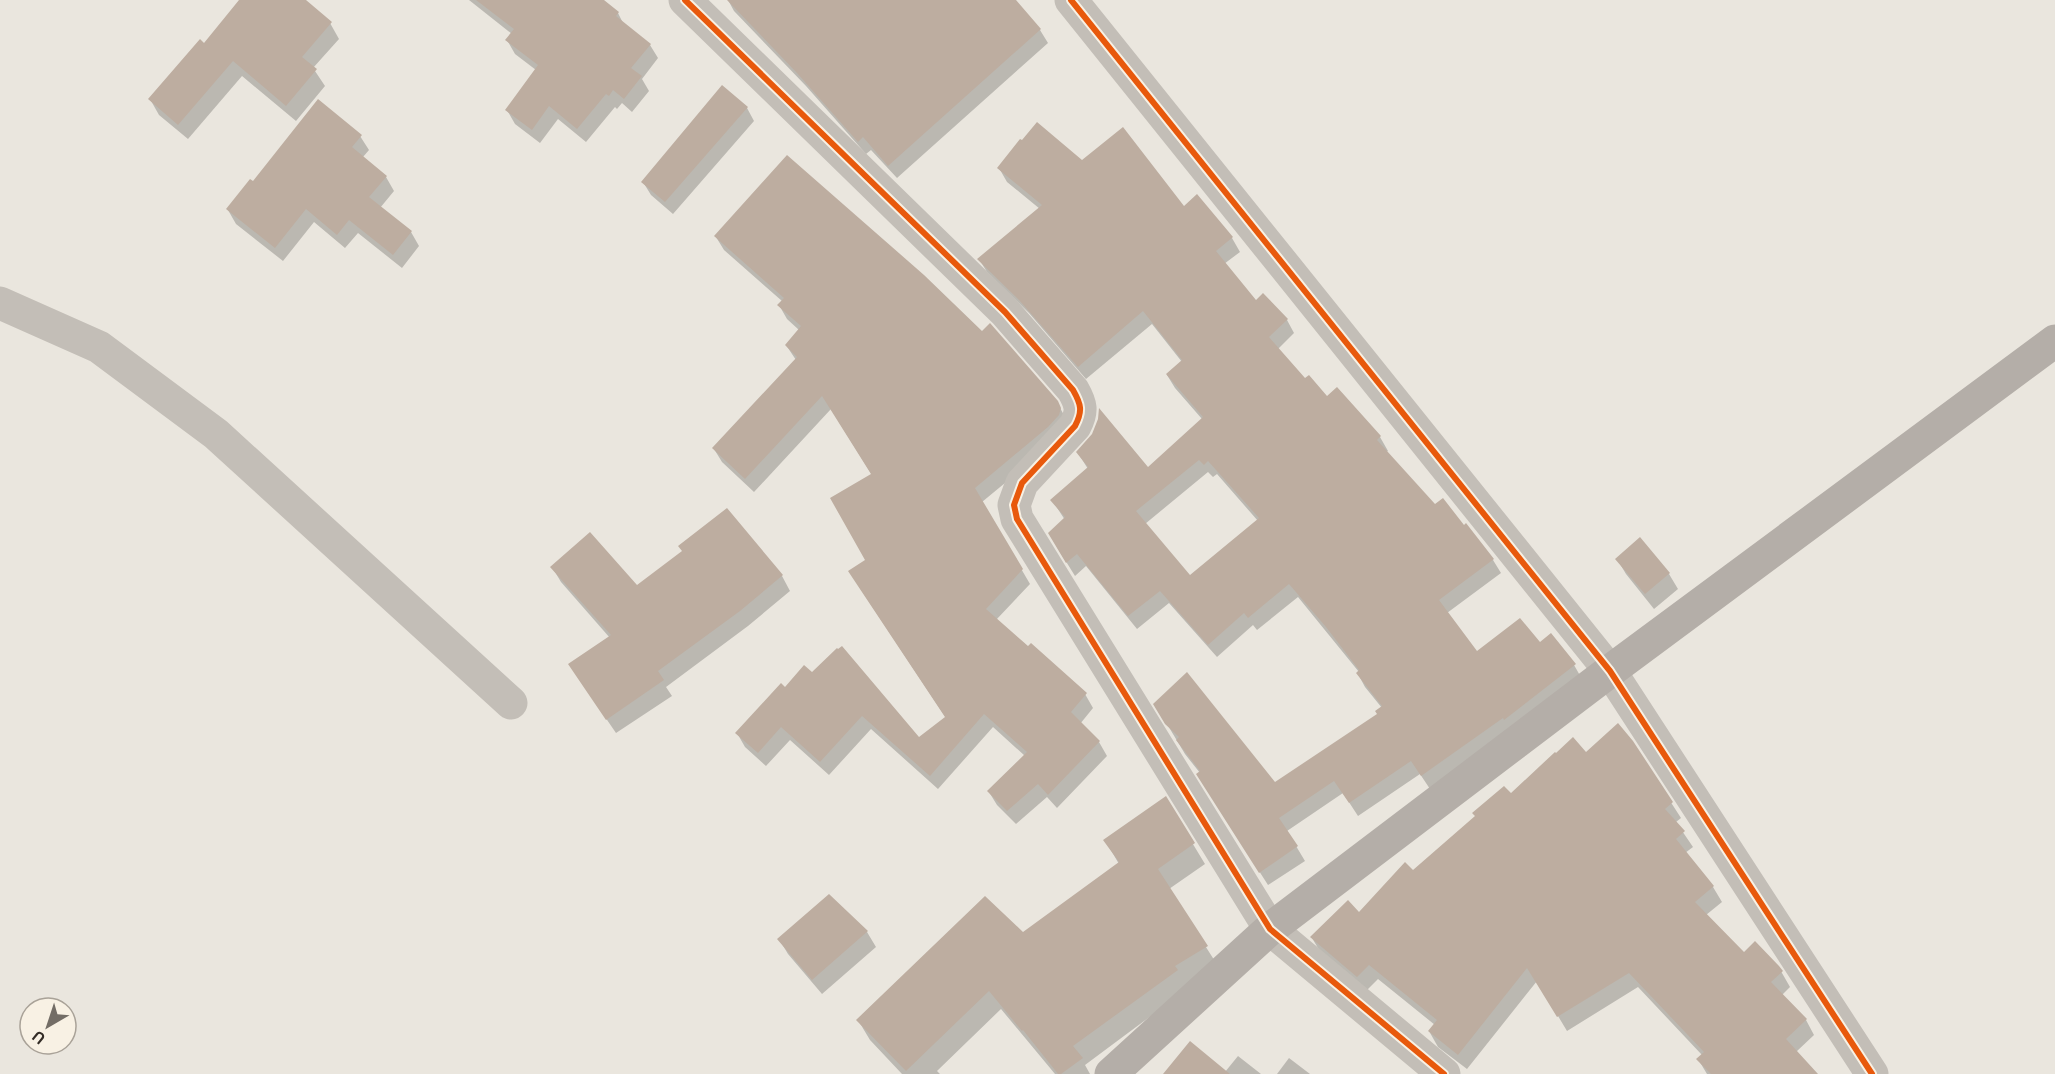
<svg xmlns="http://www.w3.org/2000/svg" width="2055" height="1074" font-family="'DM Sans',sans-serif">
<rect width="100%" height="100%" fill="#eae6de"/>
<!-- shadow -->
<path fill="#0003" fill-rule="evenodd" d="M 254,0 L 303,0 L 330,23 L 339,39 L 313,68 L 325,86 L 296,121 L 242,76 L 188,139 L 159,115 L 150,99 L 204,45 Z
M 469,0 L 602,0 L 618,13 L 624,25 L 650,45 L 658,58 L 642,79 L 649,91 L 632,112 L 622,103 L 617,109 L 615,107 L 586,142 L 558,119 L 540,143 L 515,124 L 507,110 L 536,70 L 515,54 L 507,40 L 512,34 Z
M 728,0 L 1014,0 L 1040,30 L 1048,43 L 897,178 L 871,150 L 866,154 L 806,86 L 734,11 Z
M 722,87 L 747,108 L 754,121 L 673,214 L 651,195 L 643,182 Z
M 360,136 L 369,150 L 363,157 L 386,177 L 394,191 L 380,208 L 411,232 L 419,246 L 402,268 L 358,233 L 345,248 L 314,222 L 283,261 L 236,224 L 228,210 L 253,183 Z
M 1082,162 L 1183,208 L 1197,197 L 1232,238 L 1240,252 L 1224,264 L 1255,303 L 1287,320 L 1294,333 L 1278,349 L 1304,381 L 1327,398 L 1337,389 L 1380,437 L 1388,451 L 1386,452 L 1434,507 L 1464,527 L 1466,525 L 1493,560 L 1501,573 L 1447,613 L 1477,653 L 1539,644 L 1574,665 L 1582,679 L 1430,789 L 1420,774 L 1358,816 L 1343,793 L 1287,831 L 1305,861 L 1268,885 L 1206,788 L 1200,773 L 1185,754 L 1155,704 L 1275,784 L 1379,715 L 1382,708 L 1365,687 L 1358,674 L 1359,672 L 1298,597 L 1257,630 L 1253,625 L 1217,657 L 1169,603 L 1137,629 L 1086,566 L 1075,576 L 1057,547 L 1065,520 L 1052,500 L 1088,469 L 1078,453 L 1148,469 L 1202,419 L 1175,388 L 1167,375 L 1182,362 L 1152,324 L 1086,379 L 1029,313 L 987,272 L 979,259 L 1040,209 L 1007,182 L 999,168 ZM 1208,472 L 1213,477 L 1217,474 L 1258,521 L 1190,578 L 1145,524 Z
M 716,237 L 1058,404 L 1066,419 L 1056,441 L 982,502 L 1030,584 L 996,620 L 1085,694 L 1093,708 L 1080,724 L 1099,742 L 1107,756 L 1057,808 L 1047,797 L 1016,824 L 997,805 L 989,792 L 1025,756 L 993,727 L 938,789 L 871,729 L 829,775 L 790,740 L 766,766 L 745,747 L 737,733 L 785,689 L 812,674 L 919,739 L 946,718 L 858,585 L 867,560 L 872,475 L 831,409 L 754,492 L 722,462 L 714,449 L 796,360 L 786,345 L 799,330 L 787,319 L 779,305 L 782,301 L 724,250 Z
M 727,510 L 782,576 L 790,591 L 748,626 L 666,687 L 672,696 L 616,733 L 579,679 L 610,638 L 561,582 L 552,567 L 637,587 L 684,552 Z
M 1617,559 L 1669,574 L 1678,589 L 1654,609 L 1626,574 Z
M 1632,742 L 1681,818 L 1676,822 L 1693,847 L 1685,853 L 1713,887 L 1722,902 L 1706,915 L 1744,954 L 1778,966 L 1790,987 L 1782,995 L 1806,1020 L 1814,1035 L 1796,1052 L 1816,1074 L 1707,1074 L 1698,1059 L 1702,1055 L 1638,987 L 1567,1031 L 1537,981 L 1467,1069 L 1438,1047 L 1429,1031 L 1435,1025 L 1378,979 L 1366,991 L 1321,953 L 1312,938 L 1359,914 L 1510,796 L 1586,754 Z
M 1165,798 L 1205,864 L 1169,889 L 1218,966 L 1085,1065 L 1090,1074 L 1055,1074 L 1001,1009 L 937,1071 L 940,1074 L 902,1074 L 870,1040 L 858,1020 L 1022,934 L 1119,864 L 1105,840 Z
M 829,896 L 867,932 L 876,947 L 822,994 L 788,954 L 779,939 Z
M 1238,1056 L 1261,1074 L 1165,1074 L 1225,1072 Z
M 1289,1058 L 1310,1074 L 1277,1074 Z"/>
<!-- building -->
<path fill="#bdada0" fill-rule="evenodd" d="M 239,0 L 306,0 L 332,22 L 302,57 L 317,69 L 286,106 L 233,61 L 178,125 L 148,99 L 200,39 L 204,43 Z
M 476,0 L 604,0 L 619,12 L 616,16 L 651,44 L 631,68 L 642,76 L 624,99 L 613,90 L 609,96 L 606,94 L 577,129 L 549,106 L 532,130 L 505,110 L 538,65 L 505,40 L 514,29 Z
M 727,0 L 1016,0 L 1041,29 L 888,166 L 863,137 L 858,142 L 797,73 Z
M 722,85 L 748,107 L 665,202 L 641,182 Z
M 318,99 L 362,135 L 352,147 L 387,176 L 369,197 L 412,231 L 393,255 L 349,220 L 337,235 L 306,209 L 275,248 L 226,209 L 250,179 L 253,181 Z
M 1037,122 L 1082,160 L 1123,127 L 1184,206 L 1197,194 L 1233,237 L 1216,251 L 1256,300 L 1263,293 L 1288,319 L 1269,337 L 1305,378 L 1309,375 L 1327,396 L 1337,387 L 1381,436 L 1377,440 L 1435,504 L 1443,498 L 1464,525 L 1466,523 L 1494,559 L 1439,600 L 1477,651 L 1520,618 L 1540,642 L 1551,633 L 1576,664 L 1504,720 L 1503,718 L 1421,776 L 1411,761 L 1349,803 L 1334,781 L 1279,818 L 1298,846 L 1259,873 L 1196,774 L 1200,771 L 1176,740 L 1179,737 L 1165,724 L 1153,704 L 1187,672 L 1275,782 L 1377,714 L 1375,711 L 1382,706 L 1356,673 L 1359,670 L 1326,627 L 1289,584 L 1248,618 L 1244,613 L 1208,645 L 1160,591 L 1128,616 L 1077,554 L 1066,563 L 1048,533 L 1065,517 L 1050,500 L 1088,467 L 1076,452 L 1092,434 L 1098,419 L 1099,408 L 1148,467 L 1203,417 L 1166,374 L 1182,360 L 1143,311 L 1078,367 L 1019,300 L 977,259 L 1042,205 L 997,168 L 1020,139 L 1022,140 ZM 1199,460 L 1204,465 L 1208,461 L 1259,518 L 1190,575 L 1136,511 Z
M 787,155 L 924,275 L 982,331 L 990,323 L 1058,401 L 1061,408 L 1059,415 L 1048,427 L 975,488 L 1023,569 L 986,609 L 1028,646 L 1031,643 L 1087,693 L 1071,712 L 1100,741 L 1048,795 L 1038,784 L 1007,811 L 987,791 L 1027,752 L 984,714 L 930,776 L 862,716 L 820,762 L 781,727 L 758,753 L 735,733 L 781,683 L 785,687 L 804,665 L 812,672 L 837,648 L 838,649 L 842,646 L 919,737 L 945,717 L 848,571 L 865,560 L 830,498 L 871,474 L 822,396 L 745,479 L 712,448 L 797,357 L 785,345 L 801,326 L 777,305 L 784,298 L 714,236 Z
M 727,508 L 783,575 L 740,611 L 658,671 L 664,680 L 606,720 L 568,664 L 611,635 L 550,567 L 590,532 L 637,585 L 682,551 L 678,546 Z
M 1640,537 L 1670,573 L 1645,594 L 1615,559 Z
M 1618,723 L 1633,741 L 1673,802 L 1665,809 L 1685,831 L 1676,839 L 1714,886 L 1695,902 L 1744,952 L 1755,941 L 1779,966 L 1783,971 L 1771,982 L 1807,1019 L 1786,1039 L 1818,1074 L 1711,1074 L 1696,1059 L 1704,1052 L 1629,973 L 1557,1017 L 1527,968 L 1458,1055 L 1428,1031 L 1437,1020 L 1369,965 L 1357,977 L 1310,937 L 1348,900 L 1359,912 L 1405,862 L 1413,870 L 1475,816 L 1472,813 L 1504,786 L 1511,793 L 1555,752 L 1556,753 L 1573,737 L 1586,752 Z
M 1166,796 L 1195,843 L 1158,869 L 1208,946 L 1175,966 L 1178,970 L 1073,1046 L 1083,1058 L 1061,1074 L 1058,1074 L 1023,1030 L 1022,1031 L 989,991 L 906,1071 L 856,1020 L 985,896 L 1023,932 L 1119,862 L 1103,840 Z
M 829,894 L 868,931 L 812,980 L 777,939 Z
M 1190,1041 L 1230,1074 L 1163,1074 Z"/>
<g fill="none" stroke-linecap="round" stroke-linejoin="round">
<!-- street -->
<path stroke="#c3beb7" stroke-width="33" d="M 685,0 L 1005,312 L 1073,390 C 1081,404 1083,411 1075,426 L 1022,483 L 1014,505 L 1017,519 L 1270,929 L 1444,1074
M 1071,0 L 1610,671 L 1872,1074
M 0,303 L 99,347 L 216,434 L 511,703"/>
<!-- secondary -->
<path stroke="#b4aea8" stroke-width="33" d="M 1111,1074 L 1270,929 L 1610,671 L 2055,341"/>
<defs>
<path id="cycleway" d="M 685,0 L 1005,312 L 1073,390 C 1081,404 1083,411 1075,426 L 1022,483 L 1014,505 L 1017,519 L 1270,929 L 1444,1074
M 1071,0 L 1610,671 L 1872,1074"/>
</defs>
<!-- cycleway casing -->
<use href="#cycleway" stroke="#f8f1e4" stroke-width="10"/>
<!-- cycleway -->
<use href="#cycleway" stroke="#e8590c" stroke-width="6"/>
</g>
<!-- north arrow -->
<g transform="translate(48 1026) rotate(219)"><circle r="28" fill="#f8f1e4" stroke="#a9a298" stroke-width="1.5"/>
<path d="M0-4.5L10 22L0 15L-10 22Z" fill="#736d66"/>
<text y="-9" font-size="16" font-weight="bold" text-anchor="middle" fill="#332c26">U</text>
</g>
</svg>
